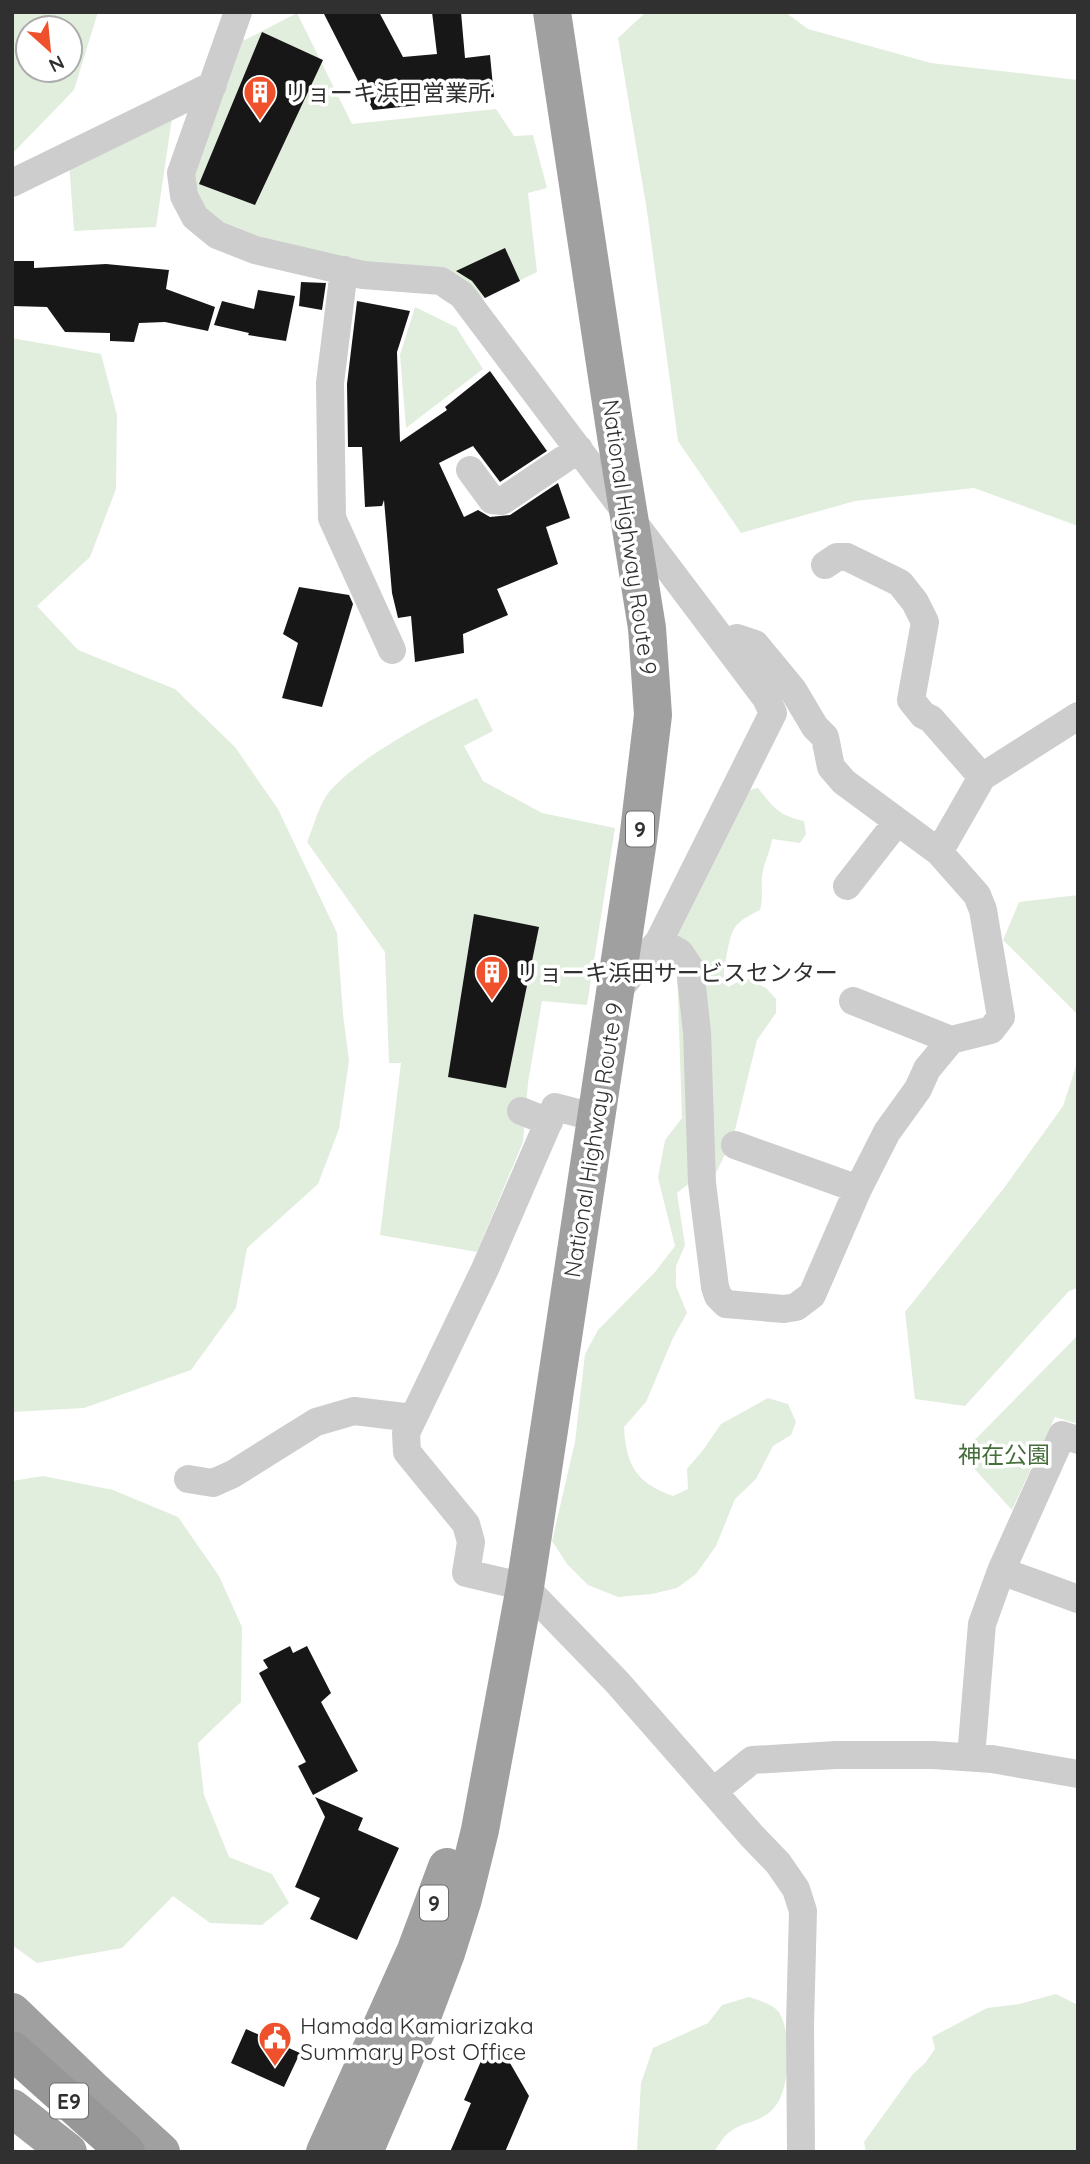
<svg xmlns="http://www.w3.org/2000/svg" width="1090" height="2164" font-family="Quicksand,'Noto Sans JP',sans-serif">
<rect width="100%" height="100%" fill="#fff"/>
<!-- green -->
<path fill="#e2eedd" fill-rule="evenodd" d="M 12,12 L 98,12 L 74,90 L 12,154 ZM 70,28 L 70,70 L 28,70 L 28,28 Z
M 646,12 L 785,12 L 808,29 L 931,63 L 1078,80 L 1078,526 L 974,488 L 855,501 L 741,533 L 678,441 L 647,211 L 618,38 Z
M 297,13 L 352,124 L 496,109 L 514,136 L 533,135 L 547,188 L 528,193 L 537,272 L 470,305 L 445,279 L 225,238 L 182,180 L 235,35 L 245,40 Z
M 172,118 L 156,227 L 74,231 L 69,162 Z
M 415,307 L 456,327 L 483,369 L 406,428 L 400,355 Z
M 12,338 L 101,354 L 117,415 L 116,489 L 90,557 L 37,606 L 78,650 L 175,689 L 235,747 L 278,809 L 337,933 L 343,1014 L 349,1061 L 339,1129 L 318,1184 L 247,1248 L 236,1308 L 191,1370 L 84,1408 L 12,1412 Z
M 477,698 L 493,731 L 464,746 L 483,781 L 542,813 L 615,828 L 587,1005 L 542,1001 L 528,1083 L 523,1142 L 477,1252 L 380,1235 L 401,1063 L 389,1063 L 385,952 L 307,842 C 314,826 319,804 329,792 C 360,756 434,717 477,698 Z
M 758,788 C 773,807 779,816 804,821 L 806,834 L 800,843 L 772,839 C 771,850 765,860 763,871 C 760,884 764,897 760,910 C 731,924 732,929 726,959 C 724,971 722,976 728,987 L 746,978 L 766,988 L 776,999 L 776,1013 L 757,1040 L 733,1138 L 716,1173 L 691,1182 L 677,1193 L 685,1245 L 676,1266 L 676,1286 L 687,1313 L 673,1338 L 646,1402 L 624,1427 C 626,1465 636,1483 673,1496 L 688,1489 L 687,1469 L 703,1450 L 721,1424 L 768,1398 L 788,1404 L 796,1422 L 791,1435 L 773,1446 L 756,1479 L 735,1499 L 716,1546 L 696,1574 L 677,1588 L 652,1594 L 618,1597 L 588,1585 L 567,1564 L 552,1541 L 575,1442 L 585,1354 L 598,1330 L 655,1272 L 675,1246 L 658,1178 L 665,1140 L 682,1118 L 677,969 L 668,939 L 744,791 Z
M 1078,895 L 1078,1015 L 1003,940 L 1019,902 Z
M 1078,1060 L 1078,1288 L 1069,1291 L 965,1406 L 915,1399 L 905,1312 L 1004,1188 L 1063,1106 Z
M 1078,1335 L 1078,1424 L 1055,1417 L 1012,1510 L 961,1454 Z
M 43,1476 L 113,1490 L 178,1517 L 219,1576 L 242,1627 L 241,1702 L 198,1743 L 204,1795 L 229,1857 L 272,1874 L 289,1903 L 262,1925 L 210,1923 L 173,1896 L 122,1948 L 37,1963 L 12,1945 L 12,1481 Z
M 1056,1994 L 1078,2005 L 1078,2152 L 866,2152 L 864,2142 L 913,2074 L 925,2063 L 935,2049 L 932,2037 L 987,2008 L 1019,2004 Z
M 749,1997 C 758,2000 772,2004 778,2011 C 793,2031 791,2092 773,2109 C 758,2124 746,2120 731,2131 C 724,2135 719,2145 714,2152 L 637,2152 L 641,2083 L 653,2048 L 708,2023 L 722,2005 Z"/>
<!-- building -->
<path fill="#171717" d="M 323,12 L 379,12 L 403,57 L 437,54 L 432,12 L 461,12 L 465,58 L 490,55 L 494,97 L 373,110 Z
M 262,32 L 323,60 L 255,205 L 199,184 Z
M 505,248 L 520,281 L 485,298 L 472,281 L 456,271 Z
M 12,261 L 34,261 L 34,268 L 106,264 L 169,270 L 166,289 L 215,307 L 208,331 L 165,322 L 139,323 L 134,342 L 110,341 L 110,333 L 65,332 L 47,307 L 12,306 Z
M 301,282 L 326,283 L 322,310 L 299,306 Z
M 258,290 L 295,296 L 286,341 L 248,335 L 249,333 L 214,325 L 222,301 L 254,309 Z
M 357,301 L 410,311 L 397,352 L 400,442 L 447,410 L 445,407 L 490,371 L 547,451 L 500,482 L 473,446 L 439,463 L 464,517 L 478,510 L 490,517 L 510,515 L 558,483 L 570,518 L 546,527 L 558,564 L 497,589 L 508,615 L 463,634 L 464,653 L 415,662 L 411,616 L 398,618 L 392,593 L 384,500 L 382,506 L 365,507 L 362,447 L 348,447 L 347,384 Z
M 299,587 L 349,595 L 353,604 L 322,707 L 282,698 L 298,643 L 283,634 Z
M 474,914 L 539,927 L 506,1088 L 448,1077 Z
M 290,1646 L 293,1653 L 307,1646 L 331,1693 L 321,1702 L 358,1771 L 313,1795 L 298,1766 L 306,1762 L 259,1673 L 268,1668 L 263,1660 Z
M 315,1797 L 363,1818 L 358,1830 L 399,1848 L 357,1940 L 310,1919 L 320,1898 L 295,1887 L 325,1817 Z
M 246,2029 L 300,2053 L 284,2087 L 231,2063 Z
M 488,2045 L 512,2056 L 510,2063 L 529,2096 L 505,2152 L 450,2152 L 471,2103 L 464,2100 Z"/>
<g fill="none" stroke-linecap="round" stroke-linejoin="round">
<!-- minor -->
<path stroke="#cdcdcd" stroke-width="28" d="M 238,12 L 181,173 L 184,196 L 195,217 L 217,235 L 255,250 L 363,275 L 441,281 L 462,295 L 766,698 L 773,713 L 659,941 L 615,994
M 12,183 L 213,85
M 344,270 L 330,383 L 332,518 L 392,650
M 470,470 L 492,500 L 502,501 L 579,449
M 825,565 L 837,557 L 847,557 L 900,583 L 915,602 L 925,622 L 911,700 L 923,715 L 931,719 L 982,777
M 725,643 L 737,638 L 755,644 L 793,690 L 815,727 L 825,737 L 831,767 L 844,782 L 939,852 L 977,895 L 983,910 L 1001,1017 L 991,1030 L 951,1040
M 939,852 L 982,777 L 1078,716
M 847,886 L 897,822
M 659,941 L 680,953 L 690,968 L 697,1032 L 702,1183 L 715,1287 L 718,1296 L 726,1304 L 784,1309 L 796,1307 L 812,1295 L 858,1189 L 887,1132 L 918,1089 L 927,1069 L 951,1040 L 853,1001
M 521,1111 L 549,1122
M 597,1118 L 555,1107 L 485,1269 L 406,1433 L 407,1452 L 466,1524 L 471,1542 L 466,1573 L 525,1587 L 617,1682 L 752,1836 L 778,1863 L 796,1889 L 803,1911 L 800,2025 L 801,2152
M 735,1145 L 858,1189
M 188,1479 L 213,1483 L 233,1474 L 316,1422 L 354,1411 L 413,1418
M 1001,1571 L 1078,1599
M 971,1757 L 982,1624 L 1001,1571 L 1062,1435 L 1078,1440
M 714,1791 L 752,1760 L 836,1755 L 933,1755 L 992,1759 L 1078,1774"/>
<!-- trunk -->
<path stroke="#a0a0a0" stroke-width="38" d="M 12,2012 L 92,2089 L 161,2152
M 12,2108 L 68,2152
M 325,2152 L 416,1950 L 447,1867
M 364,2152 L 420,2022 L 446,1953 L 463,1899 L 480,1830 L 525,1587 L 551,1417 L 638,840 L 653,715 L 647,628 L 616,436 L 552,12"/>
<!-- motorway -->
<path stroke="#979797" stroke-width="38" d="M 12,2050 L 126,2152"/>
</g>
<!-- icons -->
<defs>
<symbol id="building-pin" viewBox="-11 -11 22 30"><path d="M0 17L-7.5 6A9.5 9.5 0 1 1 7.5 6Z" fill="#ee512b" stroke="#fff"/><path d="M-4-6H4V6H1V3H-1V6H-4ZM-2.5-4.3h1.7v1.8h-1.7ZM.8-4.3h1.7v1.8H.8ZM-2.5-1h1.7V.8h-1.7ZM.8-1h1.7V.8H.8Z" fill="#fff"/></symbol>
<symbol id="civic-pin" viewBox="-11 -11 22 30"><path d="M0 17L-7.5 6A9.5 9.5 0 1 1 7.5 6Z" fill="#ee512b" stroke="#fff"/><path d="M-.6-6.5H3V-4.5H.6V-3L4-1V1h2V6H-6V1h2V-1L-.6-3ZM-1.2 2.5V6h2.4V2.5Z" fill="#fff"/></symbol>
</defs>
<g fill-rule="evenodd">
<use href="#building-pin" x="241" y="73" width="38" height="52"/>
<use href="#building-pin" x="473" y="953" width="38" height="52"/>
<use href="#civic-pin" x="256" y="2019" width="38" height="52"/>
</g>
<g text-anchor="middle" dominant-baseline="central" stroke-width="7" stroke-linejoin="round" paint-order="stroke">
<!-- shield labels -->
<g fill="#fff" stroke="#6e6e6e" stroke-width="2">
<rect x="626" y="811.5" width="28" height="35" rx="5"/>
<rect x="420" y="1885.5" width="28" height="35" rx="5"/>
<rect x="50" y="2083.5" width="38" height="35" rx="5"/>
</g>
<g font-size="21" font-weight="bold" fill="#303030">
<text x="640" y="829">9</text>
<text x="434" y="1903">9</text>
<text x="69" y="2101">E9</text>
</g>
<!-- poi labels -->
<g font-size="23" fill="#303030" stroke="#fff" text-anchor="start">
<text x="284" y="92">リョーキ浜田営業所</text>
<text x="516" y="972">リョーキ浜田サービスセンター</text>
<text x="300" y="2025">Hamada Kamiarizaka<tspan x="300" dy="26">Summary Post Office</tspan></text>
</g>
<!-- street labels -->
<g font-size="23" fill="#303030" stroke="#fff">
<text transform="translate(630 537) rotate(82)">National Highway Route 9</text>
<text transform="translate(593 1140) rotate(-81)">National Highway Route 9</text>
</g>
<!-- park labels -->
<g font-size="23" fill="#456e3a" stroke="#fff">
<text x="1004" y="1454">神在公園</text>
</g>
</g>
<!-- border -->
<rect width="1090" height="2164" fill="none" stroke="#303030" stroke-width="28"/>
<!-- north arrow -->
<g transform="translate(49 49) rotate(153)"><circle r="33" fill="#ffffff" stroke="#acacac" stroke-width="2"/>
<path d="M0-5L12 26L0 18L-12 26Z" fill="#ee512b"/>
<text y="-10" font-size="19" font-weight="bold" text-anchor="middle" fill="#303030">N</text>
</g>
</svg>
